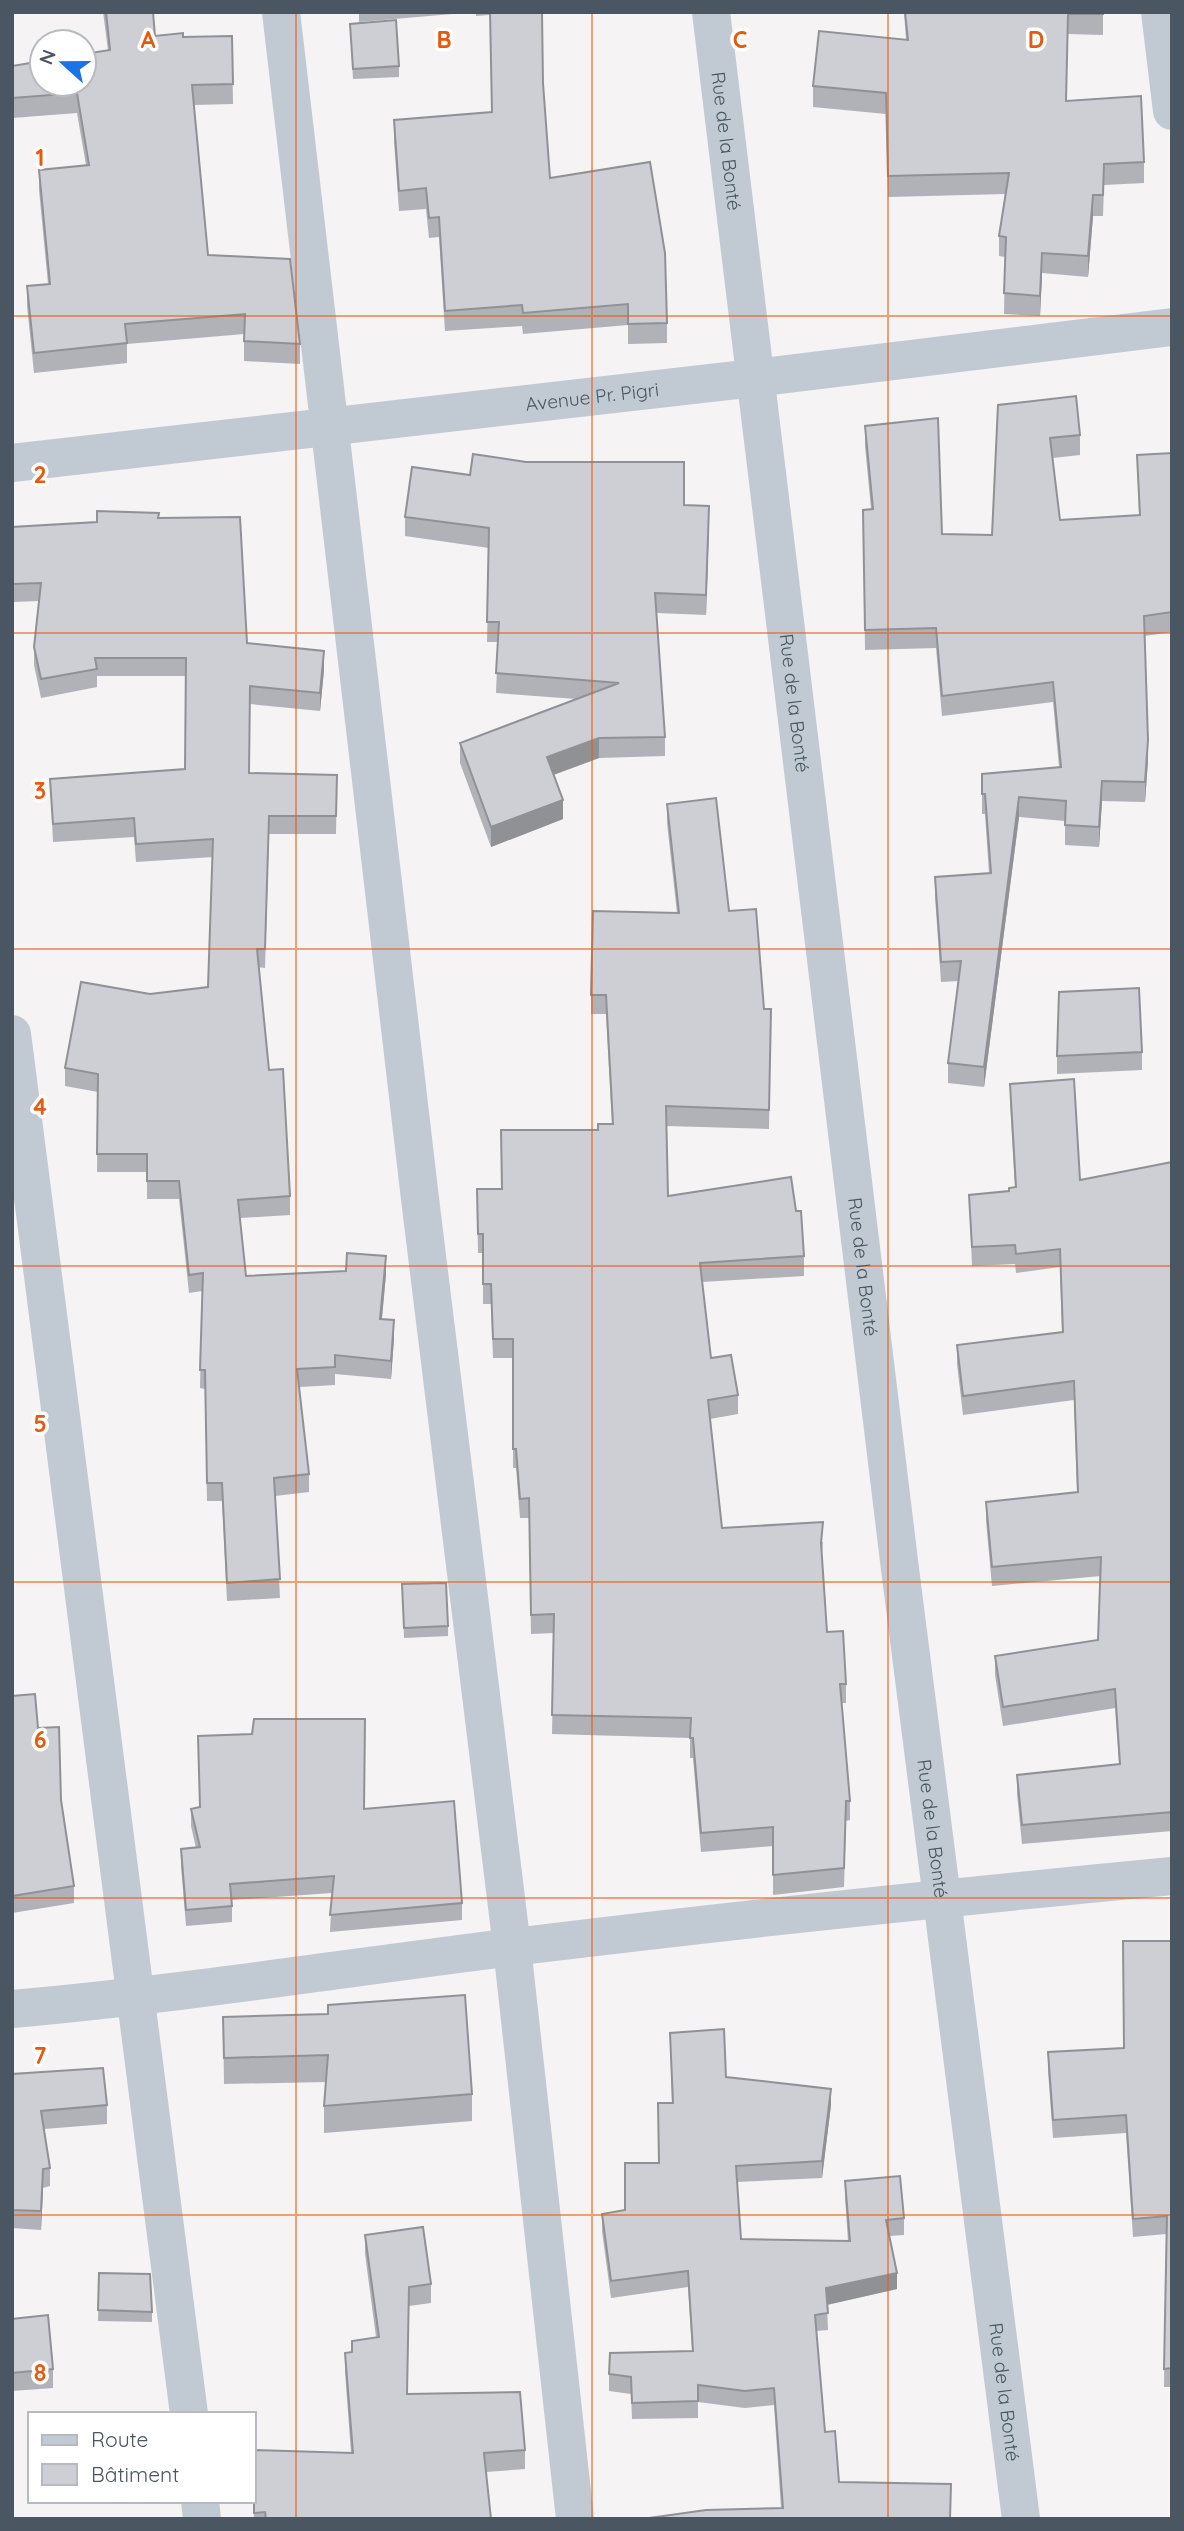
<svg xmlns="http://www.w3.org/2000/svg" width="1184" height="2531" font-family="Quicksand,sans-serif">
<rect width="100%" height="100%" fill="#f5f3f3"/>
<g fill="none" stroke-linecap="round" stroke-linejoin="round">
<!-- minor -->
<g stroke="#c1cad2" stroke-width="38">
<path d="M 281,12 L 421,1207 L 512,1947 L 575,2519"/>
<path id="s1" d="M 711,12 L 900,1569 L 1021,2519"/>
<path d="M 1160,12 L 1172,111"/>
<path id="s2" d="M 12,463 L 754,378 L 1172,327"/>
<path d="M 12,1034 L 189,2414"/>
<path d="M 12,2009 C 180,1994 346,1968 513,1947 C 732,1920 952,1897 1172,1876"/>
<path d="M 200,2501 L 202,2519"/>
</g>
</g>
<!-- wall -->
<path fill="#b0b2b7" d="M 103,12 L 153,12 L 155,36 L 183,37 L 232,36 L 233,104 L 194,105 L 208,255 L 300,344 L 300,364 L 244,361 L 244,334 L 127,344 L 127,363 L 34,373 L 27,306 L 27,286 L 48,284 L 39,190 L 39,170 L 86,165 L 77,113 L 12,118 L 12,66 L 108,50 Z
M 359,12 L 476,12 L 359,22 Z
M 476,12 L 542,12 L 543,83 L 550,178 L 667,323 L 667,343 L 628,344 L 628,325 L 523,334 L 522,326 L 445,331 L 439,237 L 429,238 L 426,209 L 399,211 L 394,141 L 394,120 L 492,112 L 490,15 L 476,16 Z
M 904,12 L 1103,12 L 1103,35 L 1068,34 L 1066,100 L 1144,162 L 1144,183 L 1104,185 L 1103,216 L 1093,216 L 1088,277 L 1042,273 L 1040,316 L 1004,314 L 1005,257 L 999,256 L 999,236 L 1005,194 L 888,197 L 886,114 L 813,107 L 813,86 L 906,40 Z
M 350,24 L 399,66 L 399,77 L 353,79 Z
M 998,405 L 1080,435 L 1080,455 L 1053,458 L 1060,520 L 1139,515 L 1137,455 L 1172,453 L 1172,632 L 1145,636 L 1148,760 L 1145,802 L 1102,801 L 1099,847 L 1065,845 L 1065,821 L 1019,817 L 984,1087 L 948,1083 L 948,1063 L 958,981 L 941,982 L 935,897 L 935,877 L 989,873 L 985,814 L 982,814 L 982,774 L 1059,767 L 1053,702 L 942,716 L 936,648 L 865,650 L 863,510 L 871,509 L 865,446 L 865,426 L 942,534 L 992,535 Z
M 684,505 L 709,525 L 706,615 L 657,613 L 665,737 L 665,756 L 599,758 L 554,775 L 563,819 L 491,847 L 460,763 L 460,743 L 576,699 L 496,693 L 498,642 L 487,642 L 489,548 L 405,536 L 405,517 Z
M 159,518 L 247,643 L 324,670 L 320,711 L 250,704 L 249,773 L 337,775 L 336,834 L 269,834 L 265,968 L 258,967 L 269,1070 L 290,1196 L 290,1215 L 240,1218 L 246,1276 L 386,1274 L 382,1319 L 394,1338 L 391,1379 L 335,1374 L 335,1385 L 299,1387 L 309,1474 L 309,1492 L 275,1496 L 280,1598 L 227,1601 L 222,1501 L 207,1501 L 205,1389 L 200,1388 L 202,1291 L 189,1293 L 179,1199 L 147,1199 L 147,1172 L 97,1172 L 98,1092 L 65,1086 L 65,1068 L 150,994 L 208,987 L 213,857 L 136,862 L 134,837 L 53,842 L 50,779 L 185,769 L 186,676 L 97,676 L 97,687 L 41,698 L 34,665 L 34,647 L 39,601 L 12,602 L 12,527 Z
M 667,804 L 729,911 L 764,1009 L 771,1009 L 769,1129 L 666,1126 L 668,1196 L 796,1211 L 804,1256 L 804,1276 L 702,1282 L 711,1358 L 738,1395 L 738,1414 L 710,1419 L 722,1528 L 823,1542 L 822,1553 L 827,1632 L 846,1684 L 846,1703 L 842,1703 L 850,1801 L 850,1820 L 846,1821 L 844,1887 L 773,1895 L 773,1846 L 701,1852 L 693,1758 L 690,1758 L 690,1738 L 552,1734 L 554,1633 L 531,1634 L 529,1518 L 520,1518 L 516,1468 L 513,1468 L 513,1358 L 493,1358 L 491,1304 L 483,1304 L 483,1253 L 478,1253 L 477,1189 L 501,1189 L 598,1130 L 612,1124 L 606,1014 L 591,1014 L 591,995 L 677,913 L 667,823 Z
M 1142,1052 L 1142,1070 L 1057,1074 L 1057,1056 Z
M 1010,1084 L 1080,1180 L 1172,1162 L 1172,1831 L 1022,1844 L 1017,1794 L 1017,1775 L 1119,1764 L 1115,1708 L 1003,1726 L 995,1675 L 995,1656 L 1098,1640 L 1101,1576 L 992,1586 L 986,1521 L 986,1502 L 1077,1492 L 1074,1400 L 963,1415 L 957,1364 L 957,1345 L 1062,1332 L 1060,1267 L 1016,1273 L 1015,1264 L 972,1266 L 969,1195 L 1009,1191 L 1015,1187 L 1010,1103 Z
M 402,1584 L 448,1626 L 448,1636 L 404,1638 Z
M 12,1696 L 38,1728 L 61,1800 L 74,1886 L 74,1903 L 12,1913 Z
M 191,1809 L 364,1809 L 462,1903 L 462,1920 L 330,1932 L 332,1893 L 232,1900 L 232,1922 L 186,1926 L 181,1866 L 181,1849 L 196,1848 L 191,1826 Z
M 1172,1941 L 1172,2387 L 1164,2387 L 1166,2234 L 1133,2237 L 1126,2133 L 1053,2138 L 1048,2071 L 1048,2052 L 1123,2048 Z
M 328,2005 L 472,2094 L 472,2121 L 324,2133 L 324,2106 L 326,2082 L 224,2084 L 223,2017 L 328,2014 Z
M 670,2033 L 726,2077 L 831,2105 L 822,2178 L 737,2182 L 741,2239 L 848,2241 L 845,2198 L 845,2181 L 904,2218 L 904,2235 L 889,2236 L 897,2289 L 827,2305 L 828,2330 L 816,2331 L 825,2432 L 839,2482 L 781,2508 L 774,2405 L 745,2408 L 698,2402 L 698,2418 L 632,2419 L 631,2394 L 609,2391 L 609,2374 L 692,2351 L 688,2287 L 611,2298 L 602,2231 L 602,2214 L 625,2210 L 659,2163 L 672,2103 Z
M 12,2074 L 107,2105 L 107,2124 L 44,2129 L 50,2168 L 50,2186 L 43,2188 L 41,2230 L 12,2228 Z
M 365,2235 L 431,2284 L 431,2303 L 409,2306 L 407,2394 L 525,2450 L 525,2469 L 486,2472 L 491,2519 L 254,2519 L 253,2501 L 351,2453 L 345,2372 L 345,2353 L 352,2352 L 376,2337 L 365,2254 Z
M 99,2273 L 152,2312 L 152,2322 L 98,2321 Z
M 12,2319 L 53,2369 L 53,2388 L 12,2391 Z"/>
<!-- shaded-wall -->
<path fill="#909195" d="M 1093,195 L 1093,216 L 1088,277 L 1088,256 Z
M 1042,253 L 1042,273 L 1040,316 L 1040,296 Z
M 709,506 L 709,525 L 706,615 L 706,595 Z
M 324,651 L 324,670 L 320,711 L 320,693 Z
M 599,738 L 599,758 L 547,777 L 547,757 Z
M 1148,740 L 1148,760 L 1145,802 L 1145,782 Z
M 1102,781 L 1102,801 L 1099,847 L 1099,827 Z
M 1019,797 L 1019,817 L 984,1087 L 984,1067 Z
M 563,800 L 563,819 L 491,847 L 491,827 Z
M 386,1256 L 386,1274 L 380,1337 L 380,1319 Z
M 394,1320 L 394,1338 L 391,1379 L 391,1361 Z
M 831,2089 L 831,2105 L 822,2178 L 822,2161 Z
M 43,2169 L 43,2188 L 41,2230 L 41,2211 Z
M 897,2273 L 897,2289 L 826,2305 L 826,2288 Z"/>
<!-- building -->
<path fill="#cdcfd5" stroke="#909195" stroke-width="2" d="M 106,12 L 153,12 L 155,36 L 183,33 L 183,37 L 232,36 L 233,84 L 192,85 L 208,255 L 290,259 L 300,344 L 244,341 L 245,314 L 125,324 L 127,343 L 34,353 L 27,286 L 50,284 L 39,170 L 89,165 L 77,93 L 12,98 L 12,66 L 42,61 L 42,84 L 84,84 L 84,54 L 110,50 Z
M 490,12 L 542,12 L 543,83 L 550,178 L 650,162 L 665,253 L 667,323 L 628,324 L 628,304 L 523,313 L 522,305 L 445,311 L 439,217 L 429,218 L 426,188 L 399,191 L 394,120 L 492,112 Z
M 905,12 L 1103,12 L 1103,14 L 1068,14 L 1066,101 L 1141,96 L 1144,162 L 1104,164 L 1103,195 L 1093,195 L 1088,256 L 1042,253 L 1040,296 L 1004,293 L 1006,237 L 999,236 L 1009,173 L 888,176 L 886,93 L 813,86 L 819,31 L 908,40 Z
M 396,20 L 399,66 L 353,69 L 350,24 Z
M 1076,396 L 1080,435 L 1050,438 L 1060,520 L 1140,515 L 1137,455 L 1172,453 L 1172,612 L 1144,616 L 1148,740 L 1145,782 L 1102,781 L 1099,827 L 1065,825 L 1066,801 L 1019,797 L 984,1067 L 948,1063 L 961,961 L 941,962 L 935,877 L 991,873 L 985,794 L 982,794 L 982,774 L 1061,767 L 1053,682 L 942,696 L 936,628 L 865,630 L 863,510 L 873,509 L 865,426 L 938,418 L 942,534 L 992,535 L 998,405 Z
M 473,454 L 526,462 L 684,462 L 684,505 L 709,506 L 706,595 L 655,593 L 665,737 L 599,738 L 547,757 L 563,800 L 491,827 L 460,743 L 619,683 L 496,673 L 499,622 L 487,622 L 489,528 L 405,517 L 412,467 L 470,475 Z
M 97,511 L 159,513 L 158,518 L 240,517 L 247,643 L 324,651 L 320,693 L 250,686 L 249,773 L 337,775 L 336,816 L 269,816 L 265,949 L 257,949 L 269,1070 L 283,1069 L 290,1196 L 238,1200 L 246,1276 L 346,1271 L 347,1253 L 386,1256 L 380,1319 L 394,1320 L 391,1361 L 335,1355 L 335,1367 L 297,1369 L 309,1474 L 274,1478 L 280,1579 L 227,1583 L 222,1483 L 207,1483 L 205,1370 L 200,1370 L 203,1273 L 189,1275 L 179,1181 L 147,1181 L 147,1154 L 97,1154 L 98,1074 L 65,1068 L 81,982 L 150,994 L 208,987 L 213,839 L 136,844 L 134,818 L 53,824 L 50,779 L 185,769 L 186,658 L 95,658 L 97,669 L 41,679 L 34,647 L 41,583 L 12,584 L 12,527 L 97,522 Z
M 716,798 L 729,911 L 756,909 L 764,1009 L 771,1009 L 769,1110 L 666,1106 L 668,1196 L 791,1177 L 796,1211 L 801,1211 L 804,1256 L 700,1263 L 711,1358 L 731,1355 L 738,1395 L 708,1400 L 722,1528 L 823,1522 L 821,1543 L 827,1632 L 843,1631 L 846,1684 L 840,1684 L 850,1801 L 846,1801 L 844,1868 L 773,1875 L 773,1827 L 701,1833 L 693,1738 L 690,1738 L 691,1718 L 552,1715 L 554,1614 L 531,1615 L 529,1498 L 520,1499 L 516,1449 L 513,1449 L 513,1339 L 493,1339 L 491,1284 L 483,1284 L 483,1234 L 478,1234 L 477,1189 L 502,1189 L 501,1130 L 598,1130 L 598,1124 L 613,1124 L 606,995 L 591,995 L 593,911 L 679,913 L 667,804 Z
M 1139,988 L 1142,1052 L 1057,1056 L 1059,992 Z
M 1074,1079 L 1080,1180 L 1172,1162 L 1172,1812 L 1022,1825 L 1017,1775 L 1120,1764 L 1115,1689 L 1003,1707 L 995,1656 L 1098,1640 L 1101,1557 L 992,1567 L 986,1502 L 1078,1492 L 1074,1381 L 963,1396 L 957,1345 L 1063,1332 L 1060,1249 L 1016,1254 L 1015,1245 L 972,1247 L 969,1195 L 1009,1191 L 1009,1188 L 1016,1187 L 1010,1084 Z
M 446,1583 L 448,1626 L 404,1628 L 402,1584 Z
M 35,1694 L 38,1728 L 59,1727 L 61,1800 L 74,1886 L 12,1896 L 12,1696 Z
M 254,1719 L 365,1719 L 364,1809 L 454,1801 L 462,1903 L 330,1915 L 334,1876 L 230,1884 L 232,1906 L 186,1910 L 181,1849 L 200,1847 L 191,1809 L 200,1807 L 198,1736 L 252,1734 Z
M 1123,1941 L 1172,1941 L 1172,2368 L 1164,2369 L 1167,2216 L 1133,2219 L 1126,2115 L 1053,2120 L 1048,2052 L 1124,2048 Z
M 465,1995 L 472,2094 L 324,2106 L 328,2055 L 224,2058 L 223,2017 L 328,2014 L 328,2005 Z
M 724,2029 L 726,2077 L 831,2089 L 822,2161 L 736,2166 L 741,2239 L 850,2241 L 845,2181 L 900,2176 L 904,2218 L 886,2220 L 897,2273 L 826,2288 L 828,2313 L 815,2315 L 825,2432 L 835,2431 L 839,2482 L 951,2484 L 950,2519 L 642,2519 L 706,2510 L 783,2508 L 774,2388 L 745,2391 L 698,2385 L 698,2401 L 632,2403 L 631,2377 L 609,2374 L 610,2353 L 693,2351 L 688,2271 L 611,2281 L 602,2214 L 625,2210 L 625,2163 L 659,2163 L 658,2103 L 673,2103 L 670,2033 Z
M 103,2068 L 107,2105 L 41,2111 L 50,2168 L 43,2169 L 41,2211 L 12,2210 L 12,2074 Z
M 423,2227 L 431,2284 L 409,2287 L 407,2394 L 520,2392 L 525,2450 L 484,2453 L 491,2519 L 266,2519 L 265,2512 L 254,2513 L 254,2450 L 353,2453 L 345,2353 L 352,2352 L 352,2341 L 379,2337 L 365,2235 Z
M 99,2273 L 150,2274 L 152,2312 L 98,2310 Z
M 48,2315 L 53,2369 L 12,2373 L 12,2319 Z"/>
<!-- grid -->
<path fill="none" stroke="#e8590c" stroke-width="2" stroke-opacity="0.55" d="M 296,12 L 296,2519M 592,12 L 592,2519M 888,12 L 888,2519M 12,316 L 1172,316M 12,633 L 1172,633M 12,949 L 1172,949M 12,1266 L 1172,1266M 12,1582 L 1172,1582M 12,1898 L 1172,1898M 12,2215 L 1172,2215"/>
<g text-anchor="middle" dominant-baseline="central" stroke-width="7" stroke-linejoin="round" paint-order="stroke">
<!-- street labels -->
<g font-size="19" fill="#4a5661" stroke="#fff">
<text stroke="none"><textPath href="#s1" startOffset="130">Rue de la Bonté</textPath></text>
<text stroke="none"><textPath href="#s2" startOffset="584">Avenue Pr. Pigri</textPath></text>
<text stroke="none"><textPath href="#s1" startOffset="696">Rue de la Bonté</textPath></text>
<text stroke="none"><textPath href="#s1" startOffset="1264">Rue de la Bonté</textPath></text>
<text stroke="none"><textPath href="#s1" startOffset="1830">Rue de la Bonté</textPath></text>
<text stroke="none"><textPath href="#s1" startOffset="2398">Rue de la Bonté</textPath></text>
</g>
</g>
<g font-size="23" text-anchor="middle" font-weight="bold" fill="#e8590c" stroke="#fff" stroke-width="7" stroke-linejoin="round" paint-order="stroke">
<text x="148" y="48">A</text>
<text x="444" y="48">B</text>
<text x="740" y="48">C</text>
<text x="1036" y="48">D</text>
<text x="40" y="166">1</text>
<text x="40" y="483">2</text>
<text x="40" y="799">3</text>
<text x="40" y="1115">4</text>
<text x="40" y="1432">5</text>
<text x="40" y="1748">6</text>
<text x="40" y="2064">7</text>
<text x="40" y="2381">8</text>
</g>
<!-- border -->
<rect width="1184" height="2531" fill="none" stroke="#4a5661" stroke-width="28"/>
<!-- legend -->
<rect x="28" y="2412" width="228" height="91" fill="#ffffff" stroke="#b7bbc0" stroke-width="2"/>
<rect x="42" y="2435" width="35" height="10" fill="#c1cad2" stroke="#b7bbc0" stroke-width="2"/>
<text x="91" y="2447" font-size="21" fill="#4a5661">Route</text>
<rect x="42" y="2464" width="35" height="21" fill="#cdcfd5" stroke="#b7bbc0" stroke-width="2"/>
<text x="91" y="2482" font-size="21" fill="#4a5661">Bâtiment</text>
<!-- north arrow -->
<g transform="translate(63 63) rotate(291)"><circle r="33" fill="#ffffff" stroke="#b7bbc0" stroke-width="2"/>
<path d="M0-5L12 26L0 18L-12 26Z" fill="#1a73e8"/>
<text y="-10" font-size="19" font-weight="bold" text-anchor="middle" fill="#4a5661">N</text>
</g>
</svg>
